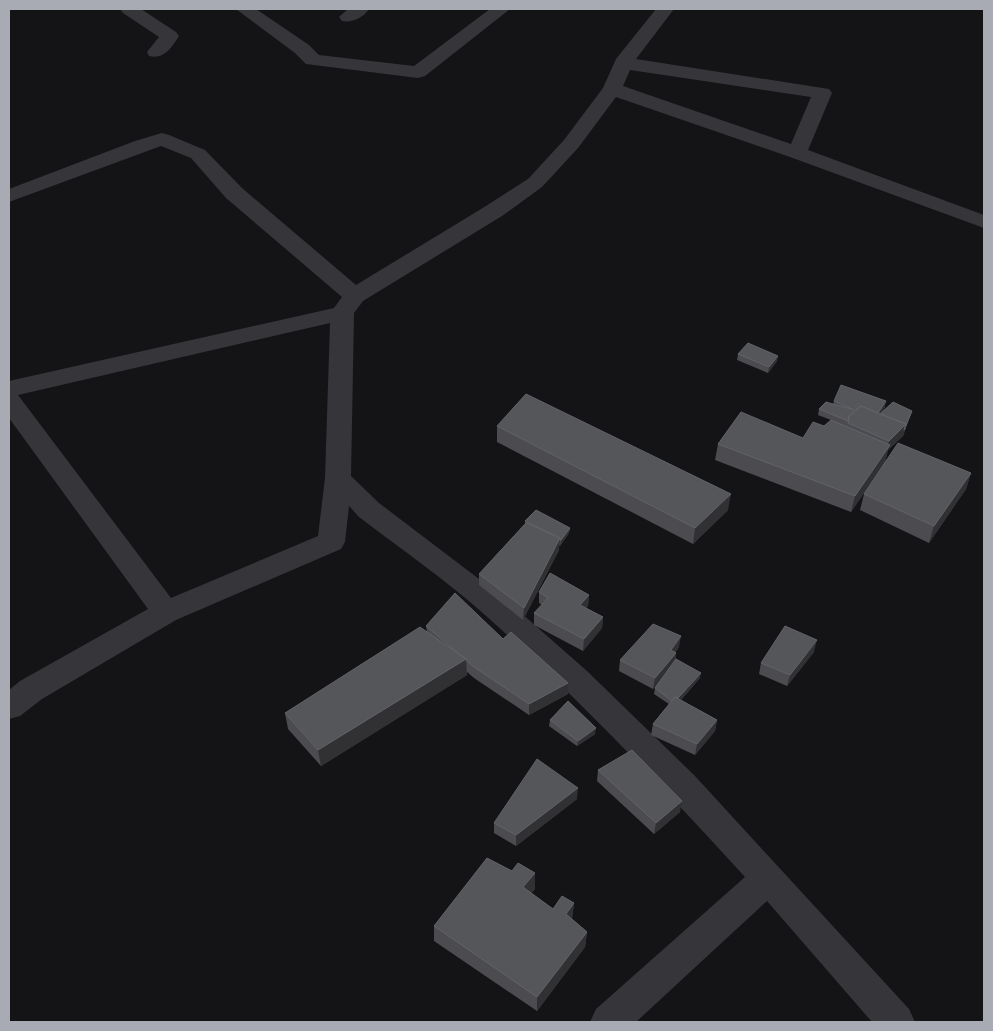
<svg xmlns="http://www.w3.org/2000/svg" width="993" height="1031" font-family="'PT Sans Narrow',sans-serif">
<rect width="100%" height="100%" fill="#141416"/>
<g fill="none" stroke-linecap="round" stroke-linejoin="round">
<!-- street -->
<path fill="#36363a" fill-rule="evenodd" d="M 120,9 L 141,9 L 176,32 L 179,36 C 172,47 164,60 149,56 L 147,52 L 159,37 L 123,13 Z
M 236,9 L 256,9 L 309,45 L 319,55 L 414,66 L 490,9 L 510,9 L 425,76 L 418,78 L 306,64 L 295,53 Z
M 348,9 L 369,9 C 363,18 352,23 342,21 L 339,17 Z
M 656,9 L 674,9 L 636,59 L 829,89 L 832,93 L 808,150 L 984,215 L 984,228 L 790,157 L 616,97 L 578,148 L 542,187 L 502,216 L 363,301 L 354,313 L 351,476 L 379,503 L 504,598 L 587,671 L 695,776 L 909,1009 L 915,1022 L 872,1022 L 767,901 L 636,1022 L 590,1022 L 596,1009 L 745,877 C 662,786 577,697 485,615 C 446,580 401,549 359,517 L 349,506 L 345,542 L 341,549 L 176,620 L 42,699 L 20,716 L 9,719 L 9,690 L 20,681 L 148,609 L 9,418 L 9,381 L 334,308 L 342,297 L 226,198 L 191,158 L 161,146 L 9,202 L 9,189 L 135,141 L 162,133 L 169,135 L 205,150 L 242,188 L 356,285 L 486,206 L 528,179 L 564,140 L 603,88 L 616,59 ZM 630,70 L 811,97 L 791,144 L 623,86 ZM 330,323 L 325,478 L 318,536 L 171,598 L 18,395 Z"/>
</g>
<!-- wall -->
<path fill="#4b4b50" d="M 738,354 L 777,361 L 768,373 L 737,360 Z
M 834,401 L 885,407 L 881,413 L 912,411 L 903,436 L 888,450 L 885,462 L 851,512 L 715,460 L 718,444 L 803,438 L 824,426 L 831,420 L 818,415 L 819,409 L 833,404 Z
M 497,426 L 728,510 L 693,544 L 497,442 Z
M 971,473 L 966,489 L 929,543 L 860,510 L 864,494 Z
M 525,521 L 570,528 L 569,533 L 560,546 L 559,545 L 559,550 L 523,620 L 479,585 L 479,574 L 525,524 Z
M 539,592 L 589,595 L 588,606 L 586,608 L 603,617 L 602,628 L 583,651 L 534,625 L 534,613 L 542,605 L 539,603 Z
M 426,626 L 503,639 L 568,683 L 568,694 L 529,715 L 474,678 L 467,672 L 467,675 L 321,766 L 288,729 L 285,713 L 427,632 Z
M 679,647 L 675,653 L 676,659 L 700,678 L 681,700 L 717,720 L 715,731 L 695,755 L 651,735 L 653,724 L 669,704 L 654,694 L 655,688 L 659,682 L 653,689 L 619,671 L 620,660 Z
M 814,652 L 787,686 L 759,674 L 761,663 Z
M 550,720 L 595,734 L 577,746 L 549,726 Z
M 598,770 L 680,812 L 654,834 L 597,781 Z
M 577,799 L 516,846 L 494,833 L 494,823 Z
M 512,871 L 535,873 L 535,889 L 531,893 L 553,909 L 574,903 L 572,919 L 587,932 L 585,947 L 537,1011 L 434,941 L 434,926 Z"/>
<!-- shaded-wall -->
<path fill="#313134" d="M 778,356 L 777,361 L 768,373 L 769,367 Z
M 886,401 L 885,407 L 877,419 L 875,418 Z
M 912,411 L 903,436 L 888,450 L 885,462 L 851,512 L 855,496 L 887,448 L 889,441 L 906,424 Z
M 971,473 L 966,489 L 929,543 L 934,526 Z
M 731,494 L 728,510 L 693,544 L 695,528 Z
M 570,528 L 569,533 L 560,546 L 561,540 Z
M 560,538 L 559,550 L 523,620 L 524,608 Z
M 589,595 L 588,606 L 579,616 L 580,605 Z
M 603,617 L 602,628 L 583,651 L 584,639 Z
M 681,636 L 679,647 L 669,661 L 671,650 Z
M 817,640 L 814,652 L 787,686 L 790,675 Z
M 676,653 L 675,664 L 653,689 L 655,678 Z
M 466,659 L 467,675 L 321,766 L 318,750 Z
M 701,673 L 700,678 L 674,708 L 675,702 Z
M 568,683 L 568,694 L 529,715 L 529,704 Z
M 717,720 L 715,731 L 695,755 L 697,744 Z
M 596,728 L 595,734 L 577,746 L 578,741 Z
M 578,788 L 577,799 L 516,846 L 516,835 Z
M 682,801 L 680,812 L 654,834 L 656,823 Z
M 535,873 L 535,889 L 523,902 L 523,887 Z
M 574,903 L 572,918 L 565,929 L 566,914 Z
M 587,932 L 585,947 L 537,1011 L 537,997 Z"/>
<!-- building -->
<path fill="#55565a" stroke="#626368" d="M 748,343 L 778,356 L 769,367 L 738,354 Z
M 841,385 L 886,401 L 878,413 L 861,406 L 849,416 L 848,421 L 819,409 L 826,402 L 854,410 L 834,401 Z
M 526,394 L 731,494 L 695,528 L 497,426 Z
M 893,402 L 912,411 L 904,430 L 906,424 L 880,414 Z
M 861,406 L 906,424 L 889,441 L 848,423 L 849,416 Z
M 741,412 L 803,438 L 813,422 L 824,426 L 831,420 L 890,445 L 855,496 L 718,444 Z
M 898,443 L 971,473 L 934,526 L 864,494 Z
M 536,510 L 570,528 L 561,540 L 559,539 L 560,538 L 525,521 Z
M 526,523 L 560,538 L 524,608 L 479,574 Z
M 550,573 L 589,595 L 580,605 L 603,617 L 584,639 L 534,613 L 548,598 L 539,592 Z
M 455,593 L 503,639 L 511,632 L 568,683 L 529,704 L 474,667 L 466,660 L 466,659 L 459,654 L 426,626 Z
M 653,624 L 681,636 L 671,650 L 676,653 L 655,678 L 620,660 Z
M 785,626 L 817,640 L 790,675 L 761,663 Z
M 420,627 L 466,659 L 318,750 L 285,713 Z
M 676,659 L 701,673 L 678,698 L 675,697 L 672,701 L 655,688 Z
M 675,697 L 717,720 L 697,744 L 653,724 Z
M 568,701 L 596,728 L 578,741 L 550,720 Z
M 632,750 L 682,801 L 656,823 L 598,770 Z
M 537,759 L 578,788 L 516,835 L 494,823 Z
M 487,858 L 512,871 L 518,863 L 535,873 L 523,887 L 553,909 L 562,896 L 574,903 L 566,914 L 587,932 L 537,997 L 434,926 Z"/>
<!-- border -->
<rect width="993" height="1031" fill="none" stroke="#a8abb4" stroke-width="20"/>
</svg>
